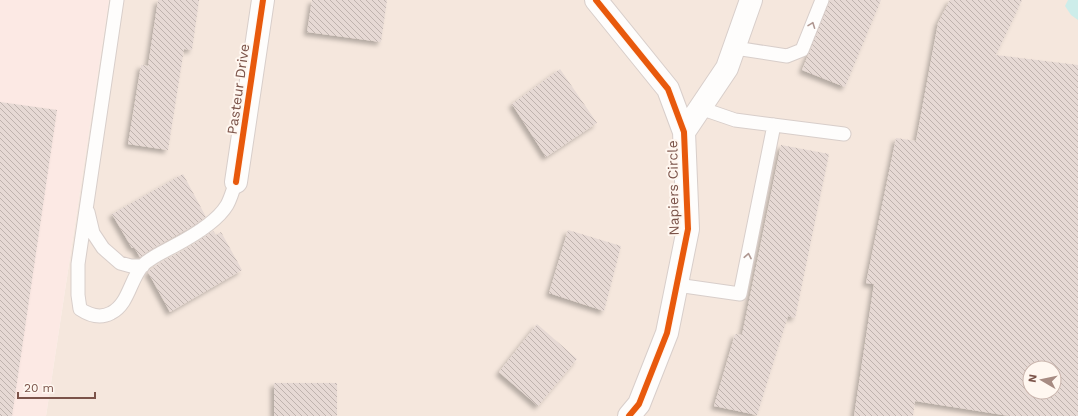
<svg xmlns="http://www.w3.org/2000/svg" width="1078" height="416" font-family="'Work Sans',sans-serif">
<defs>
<pattern id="building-back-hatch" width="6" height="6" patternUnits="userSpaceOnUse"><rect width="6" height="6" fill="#e6d9d4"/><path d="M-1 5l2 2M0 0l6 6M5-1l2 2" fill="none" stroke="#bfb3ae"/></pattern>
<filter id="shadow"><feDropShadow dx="-3.5" dy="3.5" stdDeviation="2" flood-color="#0004"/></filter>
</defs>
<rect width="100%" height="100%" fill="#f9f3ed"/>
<!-- residential -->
<path fill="#f5e7dd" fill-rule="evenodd" d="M 109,0 L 1078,0 L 1078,416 L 46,416 ZM 1030,368 L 1054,368 L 1054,392 L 1030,392 Z"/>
<!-- commercial -->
<path fill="#fce9e4" d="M 0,0 L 109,0 L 46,416 L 0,416 Z"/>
<!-- water -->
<path fill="#cdedea" d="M 1068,0 L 1078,0 L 1078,20 L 1071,15 L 1065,6 Z"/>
<!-- building -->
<path fill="url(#building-back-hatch)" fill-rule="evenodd" filter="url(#shadow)" d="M 158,0 L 199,0 L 192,50 L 184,49 L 168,150 L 128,144 L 141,65 L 148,66 Z
M 312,0 L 387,0 L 381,42 L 307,32 Z
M 830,0 L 881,0 L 845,87 L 802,70 Z
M 950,0 L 1022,0 L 996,55 L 1078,65 L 1078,416 L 1010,416 L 915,401 L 913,416 L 854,416 L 874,284 L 866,283 L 896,138 L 916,141 L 938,23 ZM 1030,368 L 1054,368 L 1054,392 L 1030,392 Z
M 560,69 L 597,123 L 546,157 L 512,104 Z
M 0,102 L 57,110 L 12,416 L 0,416 Z
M 781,145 L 829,154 L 795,318 L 788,316 L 757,415 L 714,406 L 735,334 L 742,335 Z
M 183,174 L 206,217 L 191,227 L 150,250 L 140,257 L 134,247 L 132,248 L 112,214 Z
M 568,230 L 621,246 L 604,311 L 549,293 Z
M 213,231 L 216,235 L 221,232 L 242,270 L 170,312 L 148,272 L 158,264 L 192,245 Z
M 537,324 L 577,359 L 538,406 L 499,372 Z
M 274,383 L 337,383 L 337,416 L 274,416 Z"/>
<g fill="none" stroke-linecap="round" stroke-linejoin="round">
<defs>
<path id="lane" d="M 117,0 L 78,264 L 78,295 L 80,309 C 89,315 100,319 111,313 C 129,304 130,279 143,265 C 151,257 165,251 174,246 C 191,237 217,222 227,205 C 231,198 233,189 236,182
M 735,48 L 787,56 L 802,50 L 822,0
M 700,108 L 735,120 L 844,134
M 88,212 L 93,233 L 103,248 L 120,263 L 131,266 L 143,266
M 677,285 L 740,294 L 774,125"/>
<path id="street" d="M 596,0 L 668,89 L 684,132 L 688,229 L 667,333 L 639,404 L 629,416
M 684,132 L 727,68 L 751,0
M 236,182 L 263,0"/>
</defs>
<!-- lane casing -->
<use href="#lane" stroke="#d8ceca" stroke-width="15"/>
<!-- street casing -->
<use href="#street" stroke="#d8ceca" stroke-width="24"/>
<!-- lane -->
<use href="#lane" stroke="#fefdfc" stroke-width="13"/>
<!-- street -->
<use href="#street" stroke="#fefdfc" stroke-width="22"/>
<defs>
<path id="cycleway" d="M 596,0 L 668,89 L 684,132 L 688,229 L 667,333 L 639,404 L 629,416
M 236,182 L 263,0"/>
</defs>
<!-- cycleway casing -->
<use href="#cycleway" stroke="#fff7f0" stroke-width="8"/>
<!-- cycleway -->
<use href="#cycleway" stroke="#e8590c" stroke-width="6"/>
</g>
<!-- one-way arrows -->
<defs><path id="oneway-chevron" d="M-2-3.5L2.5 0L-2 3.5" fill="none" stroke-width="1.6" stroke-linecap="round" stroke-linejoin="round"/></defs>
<g stroke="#af9791">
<use href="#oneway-chevron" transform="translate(812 25) rotate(-69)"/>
<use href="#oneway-chevron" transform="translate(748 256) rotate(-79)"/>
</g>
<g text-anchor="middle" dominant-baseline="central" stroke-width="4" stroke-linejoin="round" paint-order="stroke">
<!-- street labels -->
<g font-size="14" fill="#7b5349" stroke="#fff7f0">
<text transform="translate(238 89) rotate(-82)">Pasteur Drive</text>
<text transform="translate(673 188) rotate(-91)">Napiers Circle</text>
</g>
</g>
<!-- north arrow -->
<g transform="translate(1042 380) rotate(279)"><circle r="19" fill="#fff7f0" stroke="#cab5ad"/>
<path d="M0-3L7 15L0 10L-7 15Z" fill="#a78b82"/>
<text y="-6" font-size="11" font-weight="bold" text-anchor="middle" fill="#7b5349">N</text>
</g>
<!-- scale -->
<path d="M18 392v6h77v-6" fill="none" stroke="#7b5349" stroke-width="2"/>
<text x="24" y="392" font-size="12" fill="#7b5349" stroke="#fff7f0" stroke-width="3" paint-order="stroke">20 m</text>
</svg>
